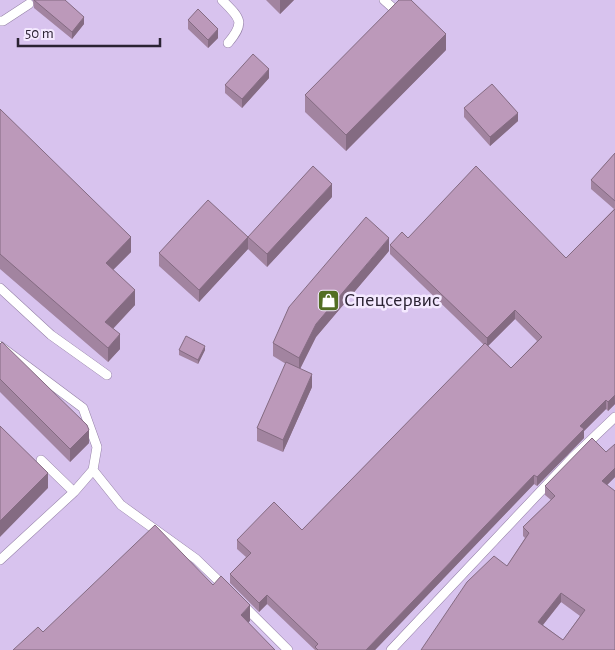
<svg xmlns="http://www.w3.org/2000/svg" width="615" height="650" font-family="'Alegreya Sans',sans-serif">
<rect width="100%" height="100%" fill="#d8c3ee"/>
<g fill="none" stroke-linecap="round" stroke-linejoin="round">
<defs>
<path id="lane" d="M 222,0 C 240,18 246,22 228,43
M 384,0 L 394,9
M 0,21 L 3,21 L 29,4
M 0,288 L 51,335 L 107,375
M 0,346 L 83,408 L 97,447 L 93,470 L 74,492
M 93,470 L 121,505 L 196,559 L 225,587
M 0,560 L 74,492 L 41,460
M 243,605 L 288,650
M 391,650 L 572,458 L 615,417"/>
</defs>
<!-- lane casing -->
<use href="#lane" stroke="#9581a8" stroke-width="10"/>
<!-- lane -->
<use href="#lane" stroke="#fff" stroke-width="9"/>
</g>
<!-- wall -->
<path fill="#a284a0" fill-rule="evenodd" d="M 33,0 L 65,0 L 84,24 L 72,39 L 34,8 Z
M 266,0 L 294,0 L 280,14 Z
M 188,20 L 218,38 L 208,48 L 188,29 Z
M 446,50 L 346,151 L 305,112 L 305,95 Z
M 269,78 L 242,108 L 225,93 L 225,85 Z
M 464,108 L 518,121 L 490,146 L 464,117 Z
M 0,109 L 131,252 L 113,270 L 135,305 L 113,329 L 120,349 L 108,362 L 0,269 Z
M 615,153 L 615,404 L 608,411 L 606,409 L 584,431 L 584,438 L 537,486 L 534,484 L 375,650 L 315,650 L 267,604 L 259,612 L 230,583 L 230,574 L 246,557 L 237,549 L 237,540 L 302,530 L 484,345 L 390,254 L 390,245 L 408,238 L 566,258 L 614,209 L 591,189 L 591,180 ZM 515,319 L 537,341 L 511,368 L 488,346 Z
M 332,197 L 267,267 L 248,249 L 199,302 L 159,266 L 159,253 L 248,237 Z
M 389,251 L 316,337 L 300,369 L 312,387 L 283,452 L 257,441 L 257,428 L 286,364 L 273,356 L 273,343 Z
M 0,344 L 89,443 L 70,462 L 0,392 Z
M 179,350 L 205,350 L 198,364 L 179,355 Z
M 606,452 L 615,477 L 607,485 L 615,650 L 421,650 L 507,566 L 525,538 L 523,536 L 523,527 L 551,500 L 545,495 L 545,486 ZM 561,602 L 580,616 L 563,640 L 543,625 Z"/>
<!-- shaded-wall -->
<path fill="#846b82" d="M 280,0 L 294,0 L 280,14 Z
M 84,17 L 84,24 L 72,39 L 72,32 Z
M 218,29 L 218,38 L 208,48 L 208,40 Z
M 446,34 L 446,50 L 346,151 L 346,135 Z
M 269,69 L 269,78 L 242,108 L 242,99 Z
M 518,113 L 518,121 L 490,146 L 490,137 Z
M 332,184 L 332,197 L 267,267 L 267,254 Z
M 131,237 L 131,252 L 106,277 L 106,263 Z
M 248,237 L 248,249 L 199,302 L 199,290 Z
M 389,238 L 389,251 L 316,337 L 299,371 L 299,358 L 316,324 Z
M 135,290 L 135,305 L 105,337 L 105,322 Z
M 515,310 L 515,319 L 487,347 L 487,338 Z
M 120,334 L 120,349 L 108,362 L 108,348 Z
M 205,346 L 205,350 L 198,364 L 198,360 Z
M 312,374 L 312,387 L 283,452 L 283,440 Z
M 615,395 L 615,404 L 608,411 L 608,402 Z
M 606,400 L 606,409 L 584,431 L 584,438 L 537,486 L 537,477 L 580,426 Z
M 89,430 L 89,443 L 70,462 L 70,449 Z
M 615,468 L 615,477 L 602,490 L 602,481 Z
M 48,473 L 48,488 L 0,537 L 0,521 Z
M 534,475 L 534,484 L 375,650 L 366,650 Z
M 561,593 L 561,602 L 538,631 L 538,622 Z
M 267,595 L 267,604 L 259,612 L 259,603 Z
M 250,605 L 250,621 L 241,630 L 241,615 Z"/>
<!-- building -->
<path fill="#bc99ba" stroke="#846b82" fill-rule="evenodd" d="M 34,0 L 65,0 L 84,17 L 72,32 Z
M 399,0 L 411,0 L 446,34 L 346,135 L 305,95 Z
M 198,9 L 218,29 L 208,40 L 188,20 Z
M 253,54 L 269,69 L 242,99 L 225,85 Z
M 492,84 L 518,113 L 490,137 L 464,108 Z
M 0,109 L 131,237 L 106,263 L 135,290 L 105,322 L 120,334 L 108,348 L 0,254 Z
M 615,153 L 615,201 L 591,180 Z
M 313,166 L 332,184 L 267,254 L 248,237 Z
M 476,166 L 566,258 L 615,209 L 615,395 L 608,402 L 606,400 L 580,426 L 584,429 L 537,477 L 534,475 L 366,650 L 318,650 L 315,647 L 318,644 L 267,595 L 259,603 L 230,574 L 251,553 L 237,540 L 274,502 L 302,530 L 485,343 L 511,368 L 542,337 L 515,310 L 487,338 L 390,245 L 402,232 L 408,238 Z
M 208,200 L 248,237 L 199,290 L 159,253 Z
M 366,217 L 389,238 L 316,324 L 299,358 L 273,343 L 289,307 Z
M 186,336 L 205,346 L 198,360 L 179,350 Z
M 2,342 L 87,425 L 89,430 L 70,449 L 0,379 L 0,344 Z
M 286,362 L 312,374 L 283,440 L 257,428 Z
M 0,426 L 48,473 L 0,521 Z
M 592,438 L 606,452 L 615,444 L 615,468 L 602,481 L 615,491 L 615,650 L 421,650 L 467,582 L 494,556 L 507,566 L 529,533 L 523,527 L 555,496 L 545,486 ZM 561,593 L 585,610 L 563,640 L 538,622 Z
M 155,525 L 213,585 L 221,576 L 250,605 L 241,615 L 275,650 L 13,650 L 38,627 L 43,632 Z"/>
<!-- icons -->
<defs>
<symbol id="shop-square" viewBox="-11 -11 22 22"><rect x="-9" y="-9" width="18" height="18" rx="4" fill="#526e23" stroke="#f4e9ff"/><path d="M-5-2.5h2.3a2.7 3.5 0 0 1 5.4 0H5L5.5 6h-11ZM-1.5-2.5h3a1.5 2.3 0 0 0-3 0Z" fill="#fff"/></symbol>
</defs>
<g fill-rule="evenodd">
<use href="#shop-square" x="316" y="288" width="25" height="25"/>
</g>
<g text-anchor="middle" dominant-baseline="central" stroke-width="5" stroke-linejoin="round" paint-order="stroke">
<!-- poi labels -->
<g font-size="20" fill="#2b2333" stroke="#f4e9ff" text-anchor="start">
<text x="344" y="300">Спецсервис</text>
</g>
</g>
<!-- scale -->
<path d="M18 38v8h142v-8" fill="none" stroke="#2b2333" stroke-width="2.5"/>
<text x="25" y="38" font-size="15" fill="#2b2333" stroke="#f4e9ff" stroke-width="4" paint-order="stroke">50 m</text>
</svg>
